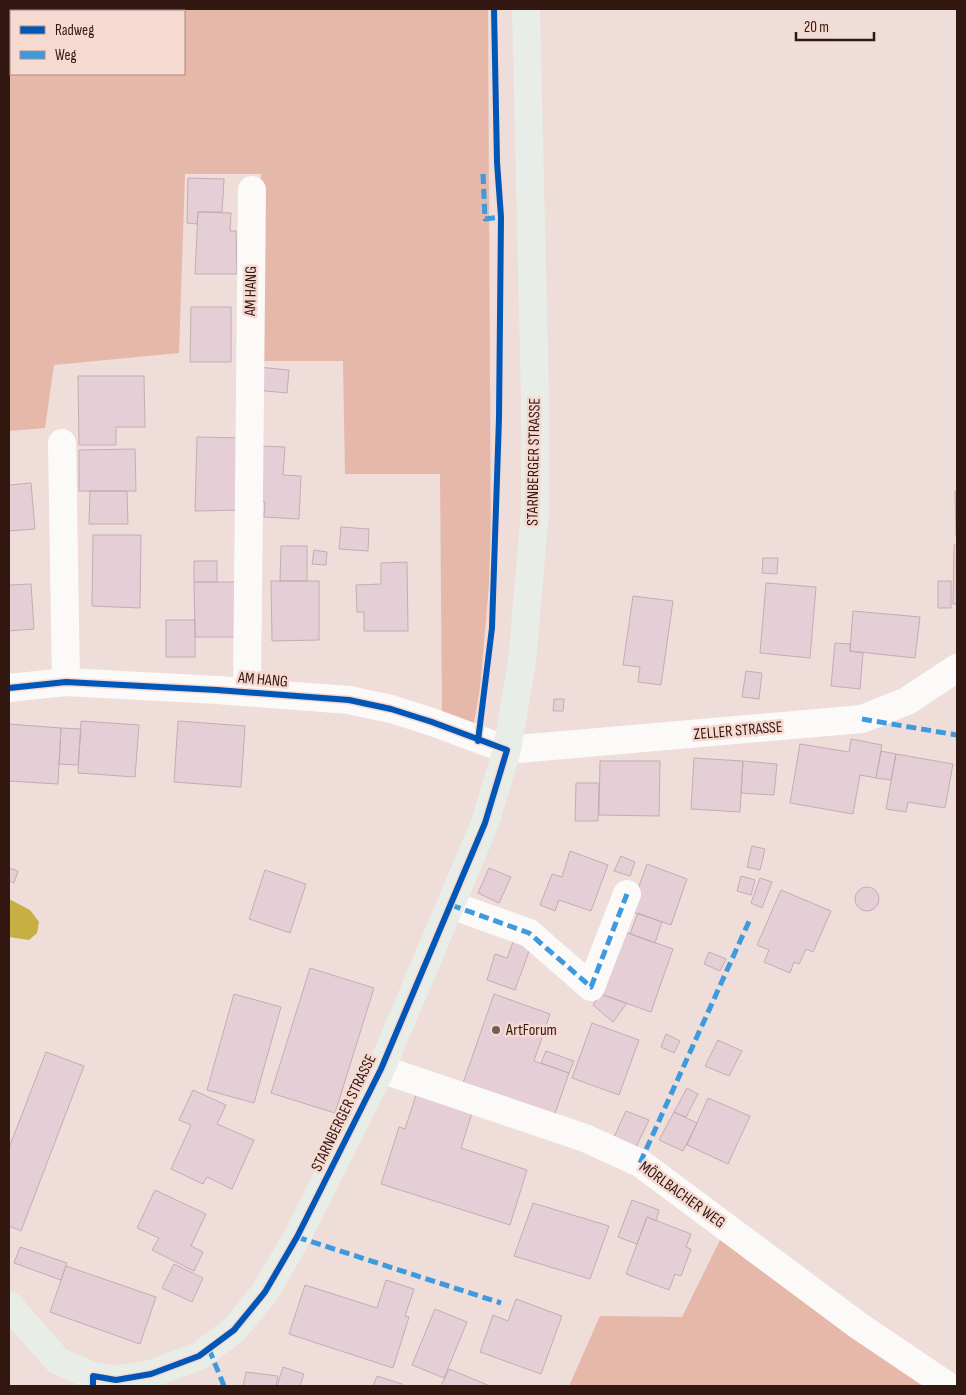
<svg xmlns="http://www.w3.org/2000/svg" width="966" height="1395" font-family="'Sofia Sans Condensed',sans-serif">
<rect width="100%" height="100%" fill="#eeddd8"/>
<!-- green -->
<path fill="#e5b8aa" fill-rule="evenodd" d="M 9,9 L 488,9 L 491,561 L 480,689 L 473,728 L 442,712 L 440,474 L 345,474 L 343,361 L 262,361 L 261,174 L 185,174 L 179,353 L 54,365 L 45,428 L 9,431 ZM 11,11 L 184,11 L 184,74 L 11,74 Z
M 725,1230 L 933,1386 L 569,1386 L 600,1316 L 682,1317 Z"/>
<!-- water -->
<path fill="#c6b041" d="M 9,899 L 30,910 L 39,922 L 37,933 L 29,940 L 9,937 Z"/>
<!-- building -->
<path fill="#e5ced6" stroke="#c1aeb4" d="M 188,178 L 224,179 L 222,212 L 198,212 L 197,224 L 187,223 Z
M 198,212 L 231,213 L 230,231 L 236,231 L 237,274 L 195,274 Z
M 191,307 L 231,307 L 231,362 L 190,362 Z
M 258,367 L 289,370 L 287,393 L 256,390 Z
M 78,376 L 144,376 L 145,427 L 116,427 L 116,445 L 79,445 Z
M 197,437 L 241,438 L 241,510 L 195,511 Z
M 261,446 L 285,447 L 283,475 L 301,476 L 299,519 L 264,517 L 265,502 L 258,501 Z
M 135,449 L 136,491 L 79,491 L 79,450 Z
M 31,483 L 35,529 L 9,531 L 9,485 Z
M 90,491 L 127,491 L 128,524 L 89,524 Z
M 955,491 L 957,491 L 957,536 L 956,536 Z
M 341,527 L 369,529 L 368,551 L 339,549 Z
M 93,535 L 141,535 L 140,608 L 92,606 Z
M 954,545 L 957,545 L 957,604 L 953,604 Z
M 281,546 L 307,546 L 307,581 L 280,581 Z
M 314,550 L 327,552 L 326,565 L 312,564 Z
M 763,558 L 778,558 L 777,574 L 762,573 Z
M 194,561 L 217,561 L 217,582 L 194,582 Z
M 407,562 L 408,631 L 364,631 L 364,612 L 357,612 L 356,585 L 381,584 L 381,563 Z
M 271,581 L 319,581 L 319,640 L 272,641 Z
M 938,581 L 951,581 L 951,608 L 938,608 Z
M 194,582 L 238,582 L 237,637 L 195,637 Z
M 766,583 L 816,587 L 810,658 L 760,653 Z
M 31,584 L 34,629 L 9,631 L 9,585 Z
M 633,596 L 673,601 L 661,685 L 638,682 L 640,667 L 623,665 Z
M 853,611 L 920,617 L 915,658 L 850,651 Z
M 166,620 L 195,620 L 195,657 L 166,657 Z
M 835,643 L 850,644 L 850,651 L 863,653 L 860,689 L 831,686 Z
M 746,671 L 762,673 L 759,699 L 742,697 Z
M 554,699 L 564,699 L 563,711 L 553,711 Z
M 81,721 L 139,725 L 135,777 L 78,773 Z
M 178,721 L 245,726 L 241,787 L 174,782 Z
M 9,724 L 61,728 L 58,784 L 9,781 Z
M 61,728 L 81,729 L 78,765 L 59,764 Z
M 851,739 L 882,745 L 876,778 L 860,775 L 853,814 L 790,803 L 800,744 L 849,752 Z
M 881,751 L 896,754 L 891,780 L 876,778 Z
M 896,754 L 953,764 L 945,808 L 908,802 L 906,812 L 886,809 Z
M 694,758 L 743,761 L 740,812 L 691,809 Z
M 600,761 L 660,761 L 659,816 L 599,815 Z
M 743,761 L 777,764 L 774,795 L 741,793 Z
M 576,783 L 599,783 L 598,821 L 575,821 Z
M 752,846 L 765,849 L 760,870 L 747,867 Z
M 570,851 L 608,865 L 591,911 L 559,900 L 555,911 L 540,905 L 552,874 L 562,877 Z
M 621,856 L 635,862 L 630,876 L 614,871 Z
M 647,864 L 687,879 L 671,925 L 630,911 Z
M 9,868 L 18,871 L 14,883 L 9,881 Z
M 489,868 L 511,877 L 499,903 L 478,893 Z
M 265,870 L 306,884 L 290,933 L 249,919 Z
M 741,876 L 755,880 L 751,895 L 737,891 Z
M 760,878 L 772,882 L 762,908 L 751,903 Z
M855 899a12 12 0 1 1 24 0a12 12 0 1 1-24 0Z
M 781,890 L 831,911 L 813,952 L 806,949 L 799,964 L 794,962 L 790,973 L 764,962 L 769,950 L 757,945 Z
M 638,913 L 662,922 L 655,943 L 630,934 Z
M 622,931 L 673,949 L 651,1012 L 600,994 Z
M 515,937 L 532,943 L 515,990 L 487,980 L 495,954 L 507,958 Z
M 709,952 L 726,959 L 720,971 L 704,964 Z
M 310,968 L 374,988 L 335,1113 L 271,1093 Z
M 234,994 L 281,1007 L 254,1103 L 207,1090 Z
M 494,994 L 550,1014 L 534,1061 L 569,1073 L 552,1122 L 461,1089 Z
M 600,994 L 627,1003 L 613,1022 L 593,1005 Z
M 592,1023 L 639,1040 L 619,1095 L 572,1078 Z
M 666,1034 L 680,1041 L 674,1053 L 661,1047 Z
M 718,1040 L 742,1051 L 729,1076 L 705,1066 Z
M 546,1051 L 574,1061 L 569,1073 L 541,1063 Z
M 46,1052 L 84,1066 L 21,1231 L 9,1226 L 9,1148 Z
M 687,1088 L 698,1094 L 686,1117 L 674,1112 Z
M 193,1090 L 226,1105 L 217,1124 L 254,1140 L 232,1189 L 207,1177 L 203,1184 L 171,1169 L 191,1125 L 179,1120 Z
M 417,1092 L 473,1110 L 461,1148 L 527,1170 L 510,1225 L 381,1184 L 399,1127 L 405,1129 Z
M 708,1098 L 750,1116 L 728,1164 L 687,1145 Z
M 626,1111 L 649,1120 L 636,1147 L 614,1137 Z
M 674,1112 L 697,1123 L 683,1151 L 659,1140 Z
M 155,1190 L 206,1214 L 191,1246 L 203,1252 L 194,1271 L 152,1250 L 159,1238 L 137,1228 Z
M 632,1200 L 659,1210 L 656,1221 L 647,1217 L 637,1244 L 618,1237 Z
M 533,1203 L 609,1226 L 590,1279 L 514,1256 Z
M 647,1217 L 691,1234 L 686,1247 L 691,1249 L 681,1276 L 675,1274 L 669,1290 L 626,1274 Z
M 20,1247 L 67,1263 L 61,1280 L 14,1263 Z
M 174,1264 L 203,1278 L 192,1302 L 162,1288 Z
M 66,1266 L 156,1297 L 140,1344 L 50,1312 Z
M 386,1280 L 414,1289 L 405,1316 L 409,1317 L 393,1368 L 289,1334 L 305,1285 L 377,1308 Z
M 516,1299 L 562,1316 L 541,1374 L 480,1352 L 493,1315 L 508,1321 Z
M 435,1309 L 467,1322 L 444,1378 L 412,1365 Z
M 283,1367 L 304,1374 L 300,1386 L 277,1386 Z
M 449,1369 L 490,1386 L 441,1386 Z
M 246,1372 L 278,1376 L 276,1386 L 243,1386 Z
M 377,1376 L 402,1384 L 401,1386 L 373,1386 Z"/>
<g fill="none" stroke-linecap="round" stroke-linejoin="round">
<!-- minor -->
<path stroke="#fcfaf9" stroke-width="28" d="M 62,443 L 66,682
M 9,688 L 66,682 L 217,690 L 349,700 L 391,709 L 432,722 L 507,750 L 862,719 L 907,701 L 957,668
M 247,692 L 252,190
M 451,905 L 529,933 L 591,987 L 627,894
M 381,1069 L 585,1138 L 640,1163 L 859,1326 L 948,1386"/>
<!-- major -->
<path stroke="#e8ede8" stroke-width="28" d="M 9,1305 L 58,1361 L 93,1376 L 116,1380 L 151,1374 L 199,1356 L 234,1330 L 265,1292 L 297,1237 L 381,1069 L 485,823 L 507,750 L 522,662 L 535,512 L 535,397 L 526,9"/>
<!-- quiet -->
<path stroke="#3e9ade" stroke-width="5" stroke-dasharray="10 5" stroke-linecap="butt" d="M 483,174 L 485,219 L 501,217
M 862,719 L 957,735
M 451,905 L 529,933 L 591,987 L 627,894
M 640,1163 L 751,917
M 297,1237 L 501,1303
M 209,1349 L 224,1386"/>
<defs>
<path id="cycleway" d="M 9,688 L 66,682 L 217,690 L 349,700 L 391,709 L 432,722 L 507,750 L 485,823 L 381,1069 L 297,1237 L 265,1292 L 234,1330 L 199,1356 L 151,1374 L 116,1380 L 93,1376 L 93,1386
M 478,741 L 492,628 L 499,418 L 501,217 L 497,162 L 494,9"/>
</defs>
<!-- cycleway casing -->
<use href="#cycleway" stroke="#f6d9d0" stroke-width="9"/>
<!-- cycleway -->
<use href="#cycleway" stroke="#0057b8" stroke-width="6"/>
</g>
<!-- markers -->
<circle fill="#745d57" stroke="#f6d9d0" stroke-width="2" cx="496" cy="1030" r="5"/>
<g text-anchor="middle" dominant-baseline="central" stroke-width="5" stroke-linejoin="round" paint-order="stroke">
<!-- street labels -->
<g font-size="16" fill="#321811" stroke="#f6d9d0">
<text transform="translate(251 291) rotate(-89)">AM HANG</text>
<text transform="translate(534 462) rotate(-89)">STARNBERGER STRASSE</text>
<text transform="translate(263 680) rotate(5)">AM HANG</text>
<text transform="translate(738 731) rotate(-5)">ZELLER STRASSE</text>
<text transform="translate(344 1113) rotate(-64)">STARNBERGER STRASSE</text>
<text transform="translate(682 1195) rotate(36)">MÖRLBACHER WEG</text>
</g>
<!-- poi labels -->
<g font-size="16" fill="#321811" stroke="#f6d9d0" text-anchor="start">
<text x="506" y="1030">ArtForum</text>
</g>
</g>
<!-- border -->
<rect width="966" height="1395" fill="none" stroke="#321811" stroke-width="20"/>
<!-- legend -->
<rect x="10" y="10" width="175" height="65" fill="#f6d9d0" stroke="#a88c84"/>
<rect x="20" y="26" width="25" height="8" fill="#0057b8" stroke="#a88c84"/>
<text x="55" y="35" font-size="15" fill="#321811">Radweg</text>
<rect x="20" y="51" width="25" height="8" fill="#3e9ade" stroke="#a88c84"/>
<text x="55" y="60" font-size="15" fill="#321811">Weg</text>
<!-- scale -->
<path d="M796 32v8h78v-8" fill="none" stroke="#321811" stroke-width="2.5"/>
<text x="804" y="32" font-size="15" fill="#321811" stroke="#f6d9d0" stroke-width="4" paint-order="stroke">20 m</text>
</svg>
